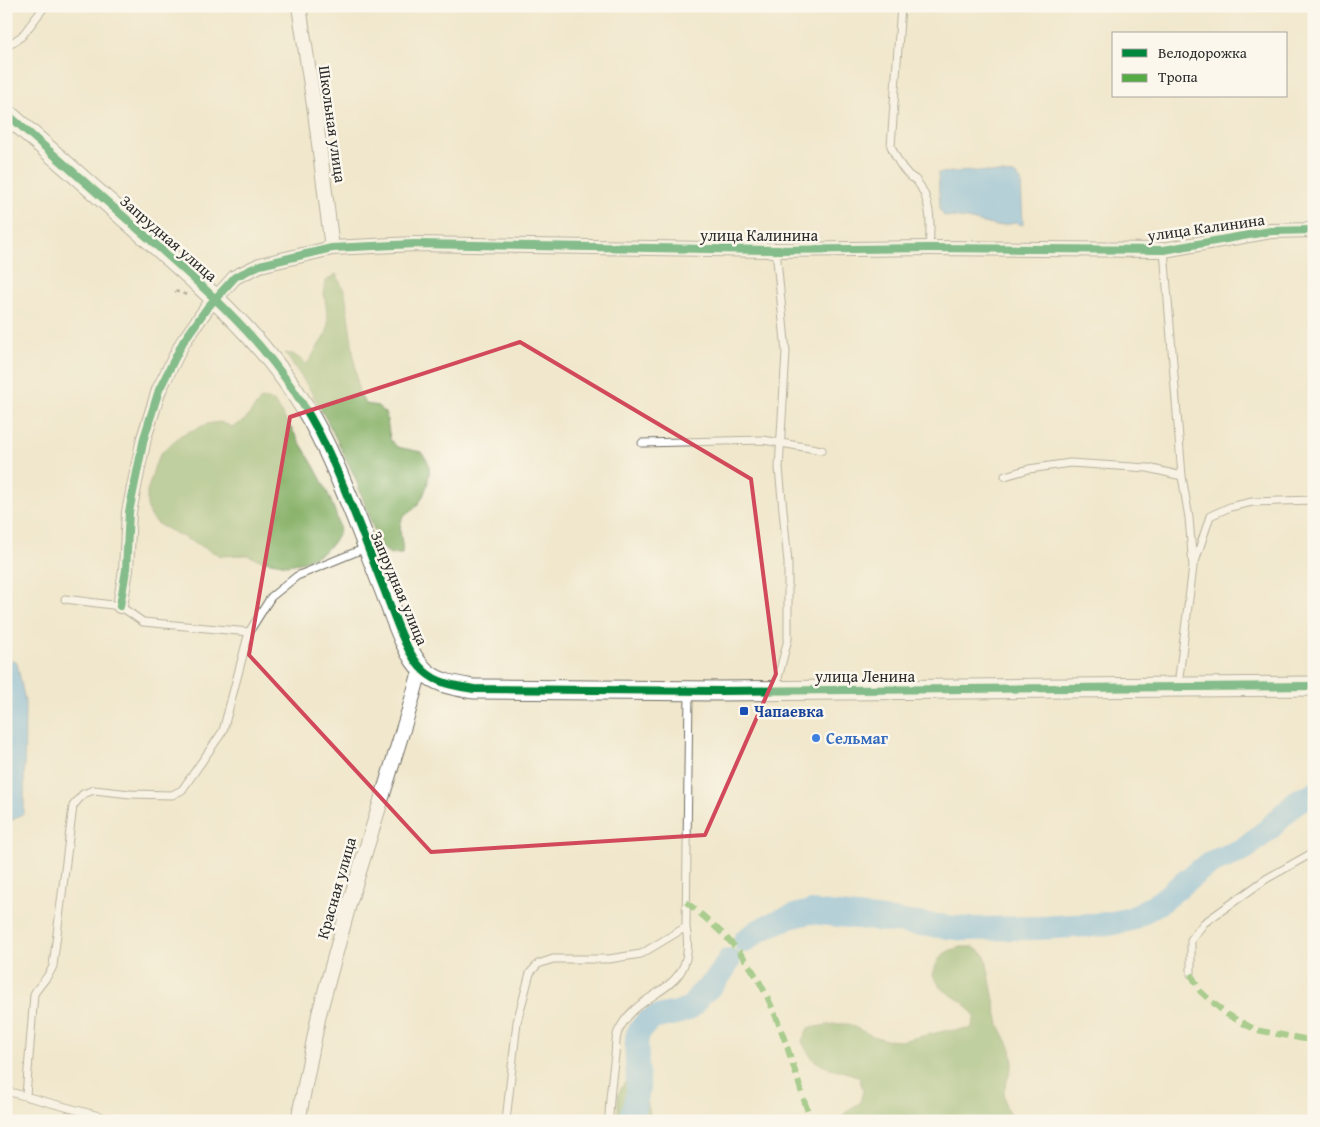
<svg xmlns="http://www.w3.org/2000/svg" width="1320" height="1127" font-family="'Gentium Book Plus',serif">
<rect width="100%" height="100%" fill="#fbf7ec"/>
<filter id="ink" filterUnits="userSpaceOnUse"><feTurbulence type="fractalNoise" baseFrequency=".02" numOctaves="2"/><feDisplacementMap in="SourceGraphic" scale="10" xChannelSelector="R" yChannelSelector="G"/><feConvolveMatrix kernelMatrix="1 2 1 2 8 2 1 2 1" color-interpolation-filters="sRGB"/></filter>
<filter id="wash" filterUnits="userSpaceOnUse"><feTurbulence type="fractalNoise" baseFrequency=".0096" numOctaves="4" result="noise"/><feDisplacementMap in="SourceGraphic" scale="20" xChannelSelector="R" yChannelSelector="G"/><feGaussianBlur stdDeviation="1.12" result="paint"/><feColorMatrix in="noise" values="0 0 0 0 0 0 0 0 0 0 0 0 0 0 0 0 0 1.4 0 .05"/><feComposite in="paint" operator="in"/></filter>
<g filter="url(#wash)">
<rect width="100%" height="100%" fill="#f0e7cc"/>
<!-- forest -->
<path fill="#86b168" stroke="#586e4a" d="M 336,274 L 345,292 L 359,394 L 366,404 L 378,406 L 386,414 L 390,439 L 397,447 L 421,452 C 423,455 427,459 428,462 C 432,475 425,497 416,507 C 412,511 404,513 402,519 C 397,532 404,541 402,554 L 390,554 L 380,546 L 355,477 L 329,424 L 309,388 L 285,353 L 293,354 L 307,364 L 327,332 L 328,319 L 324,293 L 326,281 Z
M 261,399 L 274,401 C 297,439 332,487 340,531 L 332,544 L 322,553 L 300,563 L 287,565 L 260,560 L 247,555 L 221,556 L 161,526 L 151,518 L 147,505 L 147,492 L 155,465 L 161,453 L 181,435 L 207,424 L 220,422 L 233,427 L 245,420 Z
M 960,947 L 973,947 L 985,955 L 999,1025 L 1011,1049 L 1013,1063 L 1004,1090 L 1005,1104 L 1013,1121 L 840,1121 L 848,1110 L 860,1103 L 863,1090 L 859,1077 C 832,1065 814,1072 802,1041 L 808,1028 L 835,1024 L 848,1024 L 873,1036 L 886,1040 L 901,1041 L 944,1031 L 971,1029 L 975,1016 L 965,1004 L 941,988 L 933,975 C 938,957 942,952 960,947 Z
M 625,1082 L 638,1083 L 645,1094 L 652,1121 L 618,1121 L 618,1094 Z"/>
<!-- water -->
<path fill="#6db4e4" stroke="#4c7088" d="M 974,171 L 1014,174 L 1021,180 L 1023,225 L 1016,223 L 996,226 L 967,219 L 944,216 L 940,210 L 938,173 Z
M 6,657 L 17,663 L 25,701 L 24,813 L 6,824 Z"/>
<g fill="none" stroke-linecap="round" stroke-linejoin="round">
<!-- river -->
<path stroke="#6db4e4" stroke-width="24" d="M 745,941 C 761,926 790,916 811,912 L 966,929 L 1039,928 L 1109,924 L 1131,919 L 1160,902 L 1200,870 L 1215,861 L 1243,850 L 1270,828 L 1297,801 L 1314,794
M 629,1121 C 634,1110 637,1099 638,1087 C 638,1077 635,1040 638,1034 C 652,1008 671,1020 691,1007 C 695,1004 697,999 700,995 C 705,991 710,987 714,982 C 720,975 725,968 729,960"/>
</g>
</g>
<g filter="url(#ink)">
<g fill="none" stroke-linecap="round" stroke-linejoin="round">
<defs>
<path id="lane" d="M 901,6 L 891,146 C 895,156 899,165 907,173 C 909,176 913,178 916,180 C 932,200 931,225 929,248
M 6,47 L 22,36 L 45,6
M 1164,250 L 1182,476 L 1189,518 L 1193,567 L 1178,685
M 642,443 L 763,440 L 822,450
M 1005,476 L 1029,469 L 1070,463 L 1148,468 L 1182,476
M 1195,562 L 1210,516 L 1230,507 L 1252,502 L 1314,500
M 65,599 L 120,606 L 143,622 L 249,632 L 271,597 L 297,576 L 368,547
M 775,690 L 788,639 L 788,563 L 779,468 L 786,352 L 776,250
M 1191,974 L 1191,940 L 1204,923 L 1266,879 L 1314,852
M 6,1091 L 99,1116 L 112,1121
M 26,1096 L 34,994 C 40,984 49,977 53,966 L 73,806 L 83,794 L 94,790 L 130,794 L 172,795 L 182,790 L 223,731 L 249,632
M 506,1121 L 517,1022 L 530,973 L 538,964 L 553,959 L 609,959 L 641,954 L 686,927
M 609,1121 C 609,1099 612,1077 615,1055 C 616,1048 615,1039 618,1032 C 640,984 698,997 686,927 L 689,692"/>
<path id="street" d="M 299,6 L 315,112 L 332,248
M 120,606 L 126,570 L 129,512 L 144,438 L 159,390 L 183,342 L 207,308 L 235,277 L 260,265 L 332,248 L 415,244 L 776,250 L 929,248 L 1164,250 L 1271,231 L 1314,230
M 298,1121 L 319,1014 L 350,901 L 409,710 L 418,678 L 422,670"/>
<path id="secondary" d="M 6,113 C 51,152 95,191 139,230 C 213,295 283,355 326,447 C 348,493 365,541 384,589 C 393,612 406,655 424,671 C 438,684 456,686 474,689 L 720,691 L 1314,686"/>
</defs>
<!-- lane casing -->
<use href="#lane" stroke="#706d63" stroke-width="9"/>
<!-- street casing -->
<use href="#street" stroke="#706d63" stroke-width="16"/>
<!-- secondary casing -->
<use href="#secondary" stroke="#706d63" stroke-width="21"/>
<!-- path -->
<path stroke="#706d63" stroke-width="2.5" stroke-dasharray="4 4" stroke-linecap="butt" d="M 175,291 L 187,295"/>
<!-- lane -->
<use href="#lane" stroke="#fff" stroke-width="7"/>
<!-- street -->
<use href="#street" stroke="#fff" stroke-width="14"/>
<!-- secondary -->
<use href="#secondary" stroke="#fff" stroke-width="19"/>
<!-- quiet -->
<path stroke="#54ab44" stroke-width="6" stroke-dasharray="12 6" stroke-linecap="butt" d="M 686,902 C 710,921 734,942 751,968 C 781,1014 793,1069 811,1121
M 1191,974 L 1200,991 L 1226,1014 L 1256,1030 L 1304,1039 L 1314,1038"/>
<defs>
<path id="cycleway" d="M 6,113 C 51,152 95,191 139,230 C 213,295 283,355 326,447 C 348,493 365,541 384,589 C 393,612 406,655 424,671 C 438,684 456,686 474,689 L 720,691 L 1314,686
M 120,606 L 126,570 L 129,512 L 144,438 L 159,390 L 183,342 L 207,308 L 235,277 L 260,265 L 332,248 L 415,244 L 776,250 L 929,248 L 1164,250 L 1271,231 L 1314,230"/>
</defs>
<!-- cycleway casing -->
<use href="#cycleway" stroke="#fbf7ec" stroke-width="11"/>
<!-- cycleway -->
<use href="#cycleway" stroke="#00873e" stroke-width="8"/>
</g>
</g>
<!-- marked area -->
<path d="M0 0H1320V1127H0ZM 520,342 L 751,479 L 776,674 L 705,835 L 431,852 L 249,655 L 290,417 Z" fill="#f0e7cc" fill-opacity=".55" fill-rule="evenodd"/>
<path fill="none" stroke="#d1495b" stroke-width="4" stroke-linejoin="round" d="M 520,342 L 751,479 L 776,674 L 705,835 L 431,852 L 249,655 L 290,417 Z"/>
<!-- markers -->
<rect fill="#1a4fb4" stroke="#fbf7ec" stroke-width="2" x="739" y="706" width="10" height="10" rx="2.5"/>
<circle fill="#3f7fe0" stroke="#fbf7ec" stroke-width="2" cx="816" cy="738" r="5"/>
<g text-anchor="middle" dominant-baseline="central" stroke-width="5" stroke-linejoin="round" paint-order="stroke">
<!-- street labels -->
<g font-size="16" fill="#2b2b2b" stroke="#fbf7ec">
<text transform="translate(333 124) rotate(82)">Школьная улица</text>
<text transform="translate(1206 227) rotate(-8)">улица Калинина</text>
<text x="759" y="235">улица Калинина</text>
<text transform="translate(169 238) rotate(41)">Запрудная улица</text>
<text transform="translate(400 588) rotate(67)">Запрудная улица</text>
<text x="865" y="676">улица Ленина</text>
<text transform="translate(336 888) rotate(-74)">Красная улица</text>
</g>
<!-- transit labels -->
<g font-size="16" font-weight="bold" fill="#164399" stroke="#fbf7ec" text-anchor="start">
<text x="754" y="711">Чапаевка</text>
</g>
<!-- shop labels -->
<g font-size="16" font-weight="bold" fill="#366cbe" stroke="#fbf7ec" text-anchor="start">
<text x="826" y="738">Сельмаг</text>
</g>
</g>
<!-- margin -->
<rect width="1320" height="1127" fill="none" stroke="#fbf7ec" stroke-width="25"/>
<!-- legend -->
<rect x="1112" y="32" width="175" height="65" fill="#fbf7ec" stroke="#a8a59f"/>
<rect x="1122" y="49" width="25" height="8" fill="#00873e" stroke="#a8a59f"/>
<text x="1158" y="58" font-size="15" fill="#2b2b2b">Велодорожка</text>
<rect x="1122" y="74" width="25" height="8" fill="#54ab44" stroke="#a8a59f"/>
<text x="1158" y="82" font-size="15" fill="#2b2b2b">Тропа</text>
</svg>
